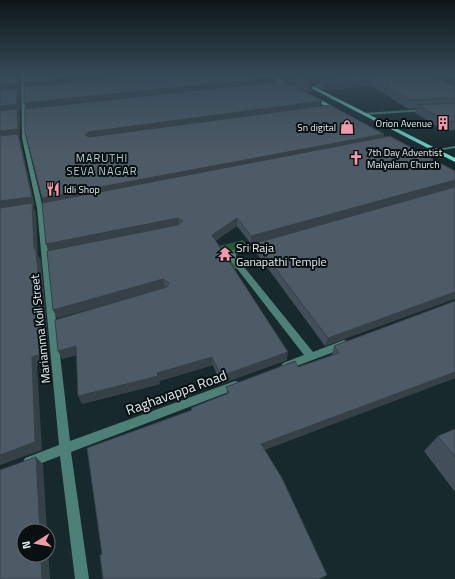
<svg xmlns="http://www.w3.org/2000/svg" width="455" height="579" font-family="'Titillium Web',sans-serif">
<rect width="100%" height="100%" fill="#17292d"/>
<!-- green -->
<path fill="#285834" d="M 243,240 L 249,248 L 232,258 L 240,268 L 214,275 L 199,251 Z"/>
<g fill="none" stroke-linecap="round" stroke-linejoin="round">
<!-- service -->
<path fill="#4d8076" fill-rule="evenodd" d="M 425,109 L 426,111 L 364,115 L 362,114 L 364,113 Z
M 455,146 L 455,148 L 435,151 L 433,150 Z"/>
<!-- minor -->
<path fill="#4d8076" fill-rule="evenodd" d="M 23,75 L 25,76 L 26,138 L 43,208 L 70,441 L 235,381 L 239,382 L 240,385 L 239,388 L 71,452 L 89,579 L 75,579 L 60,456 L 29,468 L 25,466 L 23,462 L 25,458 L 59,445 L 37,208 L 22,138 L 21,76 Z
M 265,242 L 267,243 L 268,244 L 267,245 L 236,254 L 236,257 L 313,352 L 344,340 L 347,341 L 349,344 L 347,347 L 286,370 L 283,369 L 281,366 L 283,363 L 304,355 L 228,257 L 230,251 Z"/>
<!-- primary -->
<path fill="#6adbc8" fill-rule="evenodd" d="M 265,74 L 270,74 L 297,88 L 293,89 Z
M 301,81 L 303,81 L 455,158 L 455,162 L 301,83 Z
M 308,95 L 312,95 L 341,111 L 337,112 L 308,97 Z"/>
</g>
<!-- wall -->
<path fill="#424e58" d="M 273,74 L 424,74 L 455,86 L 455,130 L 444,131 L 415,113 L 417,108 L 408,109 L 372,86 L 322,90 L 315,87 L 316,83 L 308,83 L 312,91 L 307,92 Z
M 278,77 L 278,82 L 321,106 L 384,134 L 383,138 L 455,171 L 455,187 L 251,244 L 237,226 L 215,241 L 287,360 L 221,384 L 213,365 L 159,381 L 160,384 L 82,404 L 77,355 L 62,359 L 58,351 L 165,288 L 57,318 L 43,202 L 26,109 L 26,87 Z
M 455,187 L 455,299 L 454,299 L 325,346 L 255,251 L 256,243 Z
M 334,346 L 455,378 L 264,450 L 327,575 L 323,578 L 102,554 L 191,411 L 191,408 L 227,394 L 226,387 L 298,367 L 332,355 L 332,354 Z
M 455,429 L 455,492 L 424,451 L 438,436 Z"/>
<!-- shaded-wall -->
<path fill="#364047" d="M 18,74 L 20,79 L 20,90 L 18,90 L 20,95 L 20,111 L 18,111 L 20,116 L 20,136 L 19,136 L 21,142 L 35,206 L 33,206 L 36,212 L 38,255 L 41,260 L 50,362 L 37,365 L 42,450 L 0,465 L 0,85 Z
M 106,74 L 161,74 L 26,88 L 24,82 Z
M 349,74 L 406,74 L 316,80 L 316,83 L 308,83 L 309,78 Z
M 278,77 L 278,82 L 26,109 L 24,103 Z
M 374,79 L 372,86 L 322,90 L 324,83 Z
M 313,85 L 312,91 L 307,92 L 308,86 Z
M 322,101 L 321,106 L 87,141 L 85,135 L 88,132 Z
M 384,134 L 382,140 L 44,204 L 42,198 Z
M 455,180 L 455,187 L 251,244 L 251,236 Z
M 178,218 L 179,226 L 49,252 L 46,244 Z
M 237,218 L 237,226 L 212,243 L 212,235 Z
M 163,279 L 165,288 L 57,318 L 53,310 Z
M 455,292 L 454,299 L 325,346 L 328,338 Z
M 76,346 L 80,354 L 62,359 L 58,351 Z
M 288,352 L 287,360 L 221,384 L 221,376 Z
M 212,357 L 213,365 L 159,381 L 157,373 Z
M 455,372 L 455,378 L 260,451 L 261,444 Z
M 158,376 L 160,384 L 82,404 L 78,396 Z
M 36,457 L 43,464 L 47,531 L 40,531 Z
M 48,549 L 50,579 L 42,579 L 41,555 L 48,555 Z"/>
<!-- building -->
<path fill="#4d5b66" stroke="#364047" d="M 6,74 L 18,74 L 17,84 L 0,85 L 0,75 Z
M 25,74 L 106,74 L 24,82 Z
M 148,74 L 273,74 L 278,77 L 24,103 L 24,87 Z
M 285,74 L 290,74 L 313,85 L 308,86 Z
M 302,74 L 349,74 L 309,78 Z
M 389,74 L 424,74 L 455,86 L 455,98 L 411,100 L 374,79 L 324,83 L 316,80 Z
M 285,81 L 322,101 L 88,132 L 85,135 L 89,137 L 330,105 L 384,134 L 42,198 L 25,132 L 25,109 Z
M 17,89 L 17,104 L 0,106 L 0,90 Z
M 455,103 L 455,121 L 447,122 L 418,105 Z
M 17,109 L 18,129 L 0,131 L 0,111 Z
M 18,134 L 32,197 L 0,201 L 0,136 Z
M 390,136 L 455,171 L 455,180 L 251,236 L 237,218 L 212,235 L 288,352 L 221,376 L 212,357 L 157,373 L 158,376 L 78,396 L 76,346 L 58,351 L 55,320 L 167,287 L 169,283 L 163,279 L 53,310 L 47,251 L 178,225 L 183,221 L 178,218 L 46,244 L 42,203 Z
M 455,187 L 455,292 L 328,338 L 256,243 Z
M 32,203 L 34,248 L 36,251 L 45,353 L 32,357 L 35,442 L 0,455 L 0,208 Z
M 455,301 L 455,372 L 261,444 L 282,478 L 327,575 L 319,579 L 103,579 L 100,555 L 102,554 L 87,448 L 192,410 L 191,408 L 229,393 L 226,387 L 295,361 L 298,367 L 339,353 L 334,346 Z
M 455,429 L 455,457 L 438,436 Z
M 36,457 L 40,531 L 24,531 L 24,555 L 41,555 L 42,579 L 0,579 L 0,470 Z"/>
<!-- sky -->
<linearGradient id="sky" x2="0" y2="1"><stop stop-color="#0d1719"/><stop offset="0.48" stop-color="#364957"/><stop offset="1" stop-color="#364957" stop-opacity="0"/></linearGradient>
<rect width="455" height="155" fill="url(#sky)"/>
<!-- icons -->
<defs>
<symbol id="building-bare" viewBox="-9 -9 18 18"><path d="M-4-6H4V6H1V3H-1V6H-4ZM-2.5-4.3h1.7v1.8h-1.7ZM.8-4.3h1.7v1.8H.8ZM-2.5-1h1.7V.8h-1.7ZM.8-1h1.7V.8H.8Z" fill="#f39aaa" stroke="#091012" stroke-width="2.5" paint-order="stroke"/></symbol>
<symbol id="shop-bare" viewBox="-9 -9 18 18"><path d="M-5-2.5h2.3a2.7 3.5 0 0 1 5.4 0H5L5.5 6h-11ZM-1.5-2.5h3a1.5 2.3 0 0 0-3 0Z" fill="#f39aaa" stroke="#091012" stroke-width="2.5" paint-order="stroke"/></symbol>
<symbol id="church-bare" viewBox="-9 -9 18 18"><path d="M-1.2-6h2.4v3.5h3.3v2.4h-3.3V6h-2.4V-.1h-3.3v-2.4h3.3Z" fill="#f39aaa" stroke="#091012" stroke-width="2.5" paint-order="stroke"/></symbol>
<symbol id="restaurant-bare" viewBox="-9 -9 18 18"><path d="M-5-6h1v4h1v-4h1v4h1v-4h1v5L-1.5 .5V6h-2V.5L-5-1ZM5-6V6H3V1.5H1.5Q1.5-4 5-6Z" fill="#f39aaa" stroke="#091012" stroke-width="2.5" paint-order="stroke"/></symbol>
<symbol id="temple-bare" viewBox="-9 -9 18 18"><path d="M0-6L5-2H3V0L6.5 2.5H4V6H1.5V3h-3V6H-4V2.5H-6.5L-3 0V-2H-5Z" fill="#f39aaa" stroke="#091012" stroke-width="2.5" paint-order="stroke"/></symbol>
</defs>
<g fill-rule="evenodd">
<use href="#building-bare" x="433" y="113" width="20" height="20"/>
<use href="#shop-bare" x="337" y="117" width="20" height="20"/>
<use href="#church-bare" x="346" y="148" width="20" height="20"/>
<use href="#restaurant-bare" x="43" y="179" width="20" height="20"/>
<use href="#temple-bare" x="215" y="244" width="20" height="20"/>
</g>
<g text-anchor="middle" dominant-baseline="central" stroke-width="4" stroke-linejoin="round" paint-order="stroke">
<!-- far-poi labels -->
<g font-size="10" fill="#e2edf0" stroke="#091012" text-anchor="end">
<text x="432" y="123">Orion Avenue</text>
<text x="336" y="127">Sn digital</text>
<text x="367" y="152" text-anchor="start">7th Day Adventist<tspan x="367" dy="12">Malyalam Church</tspan></text>
<text x="64" y="189" text-anchor="start">Idli Shop</text>
</g>
<!-- far-neighbourhood labels -->
<g font-size="11" letter-spacing="1" fill="#b6cdd1" stroke="#091012">
<text x="102" y="158">MARUTHI<tspan x="102" dy="13">SEVA NAGAR</tspan></text>
</g>
<!-- poi labels -->
<g font-size="12" fill="#e2edf0" stroke="#091012" text-anchor="start">
<text x="236" y="247">Sri Raja<tspan x="236" dy="14">Ganapathi Temple</tspan></text>
</g>
<!-- street labels -->
<g font-size="12" fill="#e2edf0" stroke="#091012">
<text transform="translate(40 329) rotate(-96)">Mariamma Koil Street</text>
</g>
<!-- near-street labels -->
<g font-size="14" fill="#e2edf0" stroke="#091012">
<text transform="translate(176 392) rotate(-20)">Raghavappa Road</text>
</g>
</g>
<!-- north arrow -->
<g transform="translate(36 543) rotate(259)"><circle r="19" fill="#091012" stroke="#60686b"/>
<path d="M0-3L7 15L0 10L-7 15Z" fill="#f39aaa"/>
<text y="-6" font-size="11" font-weight="bold" text-anchor="middle" fill="#e2edf0">N</text>
</g>
</svg>
